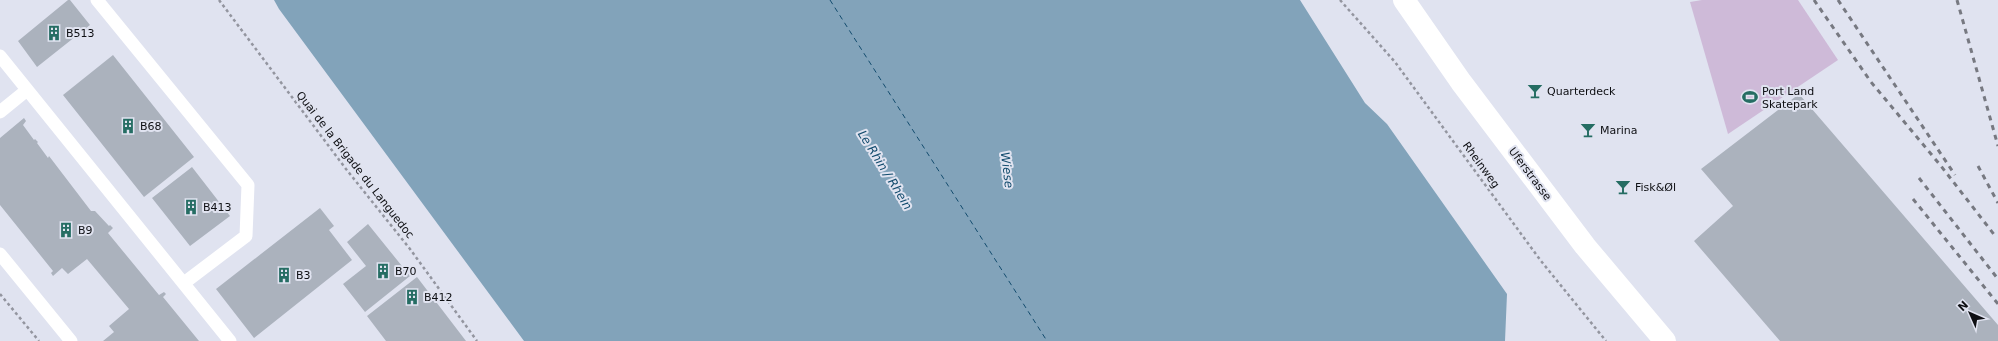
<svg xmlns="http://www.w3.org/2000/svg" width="1998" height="341" font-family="'DejaVu Sans',sans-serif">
<rect width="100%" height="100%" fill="#e0e3f0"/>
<!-- green -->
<path fill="#cebad8" d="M 1702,0 L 1798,0 L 1838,60 L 1728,134 L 1690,2 Z"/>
<!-- water -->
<path fill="#82a3ba" d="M 274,0 L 1300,0 L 1365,103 L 1387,124 L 1507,294 L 1505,341 L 524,341 L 279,9 Z"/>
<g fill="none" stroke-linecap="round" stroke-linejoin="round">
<!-- ferry -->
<path stroke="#134c6e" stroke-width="1" stroke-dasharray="5 4" stroke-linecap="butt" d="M 830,0 L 1047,341"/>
</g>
<!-- building -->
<path fill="#abb2bd" d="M 68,0 L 70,0 L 90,25 L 37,67 L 18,41 Z
M 113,55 L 194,157 L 144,197 L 63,95 Z
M 1799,94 L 1998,325 L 1998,341 L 1780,341 L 1694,241 L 1733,206 L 1701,169 Z
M 24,118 L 26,121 L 23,125 L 34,140 L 35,139 L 38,142 L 37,143 L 48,158 L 49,156 L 91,211 L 95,211 L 109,226 L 110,225 L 113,228 L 108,233 L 159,295 L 164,292 L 166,294 L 163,297 L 199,341 L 103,341 L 114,332 L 109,326 L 129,309 L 87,259 L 68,274 L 62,268 L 53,276 L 51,273 L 53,271 L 0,205 L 0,138 Z
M 192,167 L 230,216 L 190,246 L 152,198 Z
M 320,208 L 334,226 L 329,230 L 352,260 L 254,338 L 216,289 Z
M 368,224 L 410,276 L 365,312 L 343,284 L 366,266 L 347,242 Z
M 417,277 L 466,341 L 386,341 L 367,316 Z"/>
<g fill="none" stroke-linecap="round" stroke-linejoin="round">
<!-- path -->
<path stroke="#93959f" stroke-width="2.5" stroke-dasharray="3 3" stroke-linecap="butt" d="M 219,0 L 346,169 L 410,249 L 477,341
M 1340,0 L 1395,62 L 1541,261 L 1606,341
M 0,294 L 39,341"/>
<!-- service -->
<path stroke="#fff" stroke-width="13" d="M 97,0 L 248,185 L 246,236 L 184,283
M 0,56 L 230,341
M 0,112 L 27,90
M 0,254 L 71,341"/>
<!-- minor -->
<path stroke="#fff" stroke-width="22" d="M 1404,0 L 1461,82 L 1585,246 L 1665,341"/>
<!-- rail -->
<path stroke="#777981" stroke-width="3" stroke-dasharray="5 5" stroke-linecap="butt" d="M 1814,0 L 1871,82 L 1941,166 L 1996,237
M 1838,0 L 1955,175
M 1957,0 L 1998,146
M 1978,166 L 1998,203
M 1919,178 L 1998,279
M 1913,199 L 1998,304"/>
</g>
<!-- icons -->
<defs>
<symbol id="building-bare" viewBox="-9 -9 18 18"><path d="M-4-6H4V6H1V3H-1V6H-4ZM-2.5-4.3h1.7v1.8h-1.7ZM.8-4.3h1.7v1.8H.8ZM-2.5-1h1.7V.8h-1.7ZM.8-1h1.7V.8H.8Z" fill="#256d63" stroke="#e0e3f0" stroke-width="2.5" paint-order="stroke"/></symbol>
<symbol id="bar-bare" viewBox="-9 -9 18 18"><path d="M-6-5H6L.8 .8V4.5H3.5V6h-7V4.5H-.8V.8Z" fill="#256d63" stroke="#e0e3f0" stroke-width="2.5" paint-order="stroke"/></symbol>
<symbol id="stadium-bare" viewBox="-9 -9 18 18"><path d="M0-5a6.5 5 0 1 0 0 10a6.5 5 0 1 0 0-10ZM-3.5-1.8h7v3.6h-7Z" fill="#256d63" stroke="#e0e3f0" stroke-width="2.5" paint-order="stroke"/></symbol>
</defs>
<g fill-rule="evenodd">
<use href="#building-bare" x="43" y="22" width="22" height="22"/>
<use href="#bar-bare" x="1524" y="80" width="22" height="22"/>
<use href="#stadium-bare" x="1739" y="86" width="22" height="22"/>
<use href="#building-bare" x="117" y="115" width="22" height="22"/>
<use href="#bar-bare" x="1577" y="119" width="22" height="22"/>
<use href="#bar-bare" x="1612" y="176" width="22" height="22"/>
<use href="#building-bare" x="180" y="196" width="22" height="22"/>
<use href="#building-bare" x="55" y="219" width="22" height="22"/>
<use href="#building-bare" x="372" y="260" width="22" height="22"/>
<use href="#building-bare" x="273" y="264" width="22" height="22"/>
<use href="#building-bare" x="401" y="286" width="22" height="22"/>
</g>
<g text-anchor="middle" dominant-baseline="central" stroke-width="4" stroke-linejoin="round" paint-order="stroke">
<!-- poi labels -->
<g font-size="11" fill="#0e0f13" stroke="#e0e3f0" text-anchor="start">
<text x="66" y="33">B513</text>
<text x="1547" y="91">Quarterdeck</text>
<text x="1762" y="91">Port Land<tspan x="1762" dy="13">Skatepark</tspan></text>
<text x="140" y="126">B68</text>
<text x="1600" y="130">Marina</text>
<text x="1635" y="187">Fisk&amp;Øl</text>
<text x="203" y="207">B413</text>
<text x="78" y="230">B9</text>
<text x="395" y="271">B70</text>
<text x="296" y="275">B3</text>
<text x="424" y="297">B412</text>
</g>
<!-- street labels -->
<g font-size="11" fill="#0e0f13" stroke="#e0e3f0">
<text transform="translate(355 165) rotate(52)">Quai de la Brigade du Languedoc</text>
<text transform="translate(1481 165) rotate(54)">Rheinweg</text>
<text transform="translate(1530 174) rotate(53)">Uferstrasse</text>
</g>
<!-- water labels -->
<g font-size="12" font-style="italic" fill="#134c6e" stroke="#e0e3f0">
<text transform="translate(885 170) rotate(58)">Le Rhin / Rhein</text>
<text transform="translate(1007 170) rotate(83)">Wiese</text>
</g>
</g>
<!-- north arrow -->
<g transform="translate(1970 313) rotate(315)" stroke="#e0e3f0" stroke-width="3" paint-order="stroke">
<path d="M0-3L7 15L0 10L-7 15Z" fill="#0e0f13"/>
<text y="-6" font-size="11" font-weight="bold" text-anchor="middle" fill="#0e0f13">N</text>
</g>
</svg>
